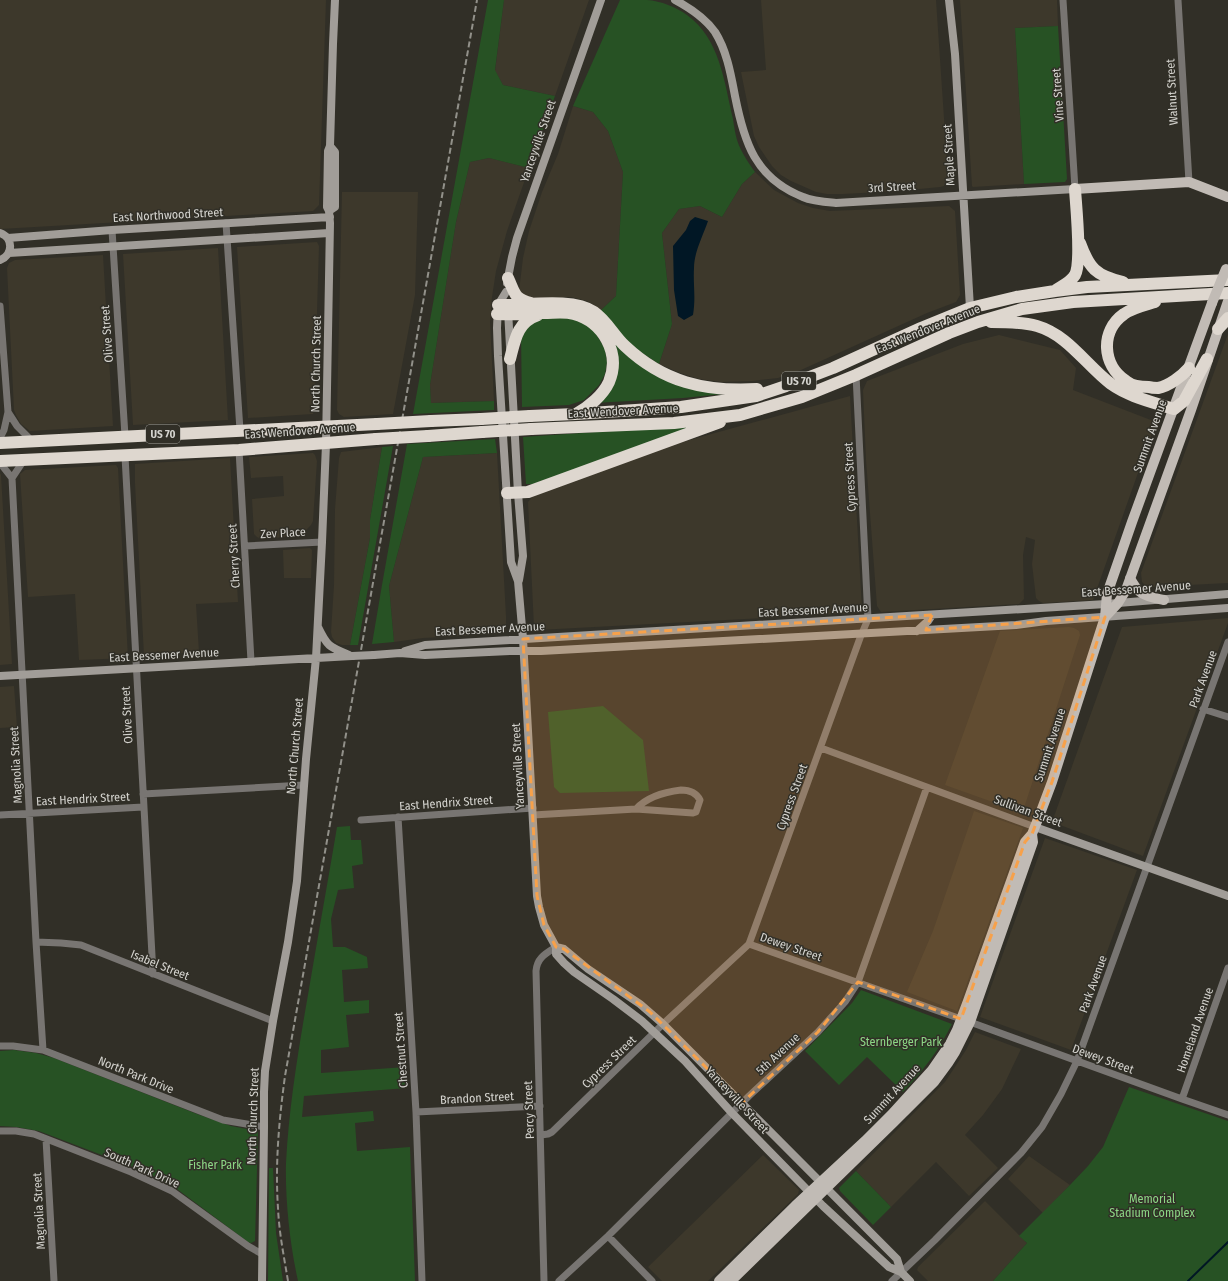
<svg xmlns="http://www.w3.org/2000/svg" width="1228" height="1281" font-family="'Fira Sans Condensed',sans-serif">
<rect width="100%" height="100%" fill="#312f27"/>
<!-- built -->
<path fill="#3d382b" d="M 0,0 L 326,0 L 319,205 L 313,211 L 0,229 Z
M 504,0 L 589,0 L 555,96 L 503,85 L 495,71 Z
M 761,0 L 936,0 L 948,177 L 944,186 L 940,187 L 899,191 L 843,194 L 827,194 L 816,192 L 791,181 L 781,175 L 772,166 L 759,147 L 754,136 L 741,72 L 766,70 Z
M 960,0 L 1057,0 L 1058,26 L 1015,28 L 1024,184 L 973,187 L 972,186 Z
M 573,106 L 593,112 L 608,131 L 623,172 L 616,296 L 601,310 L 587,301 L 571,297 L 531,299 L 519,291 L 523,258 L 529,231 L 542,192 L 558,154 Z
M 489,158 L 529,168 L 507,231 L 496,271 L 492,297 L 490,322 L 494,401 L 431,403 L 430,385 L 456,222 L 470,162 Z
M 755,172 L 774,190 L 798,203 L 813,208 L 830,211 L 949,206 L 955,211 L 960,295 L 956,302 L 927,313 L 801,370 L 778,378 L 752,381 L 722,382 L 699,379 L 680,373 L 659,364 L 672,324 L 662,233 L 679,209 L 700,206 L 722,217 L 742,184 Z
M 342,192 L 418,192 L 415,295 L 393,414 L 344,417 L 339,414 L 337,410 Z
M 317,242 L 319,246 L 314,411 L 313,414 L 248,418 L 237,247 Z
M 218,248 L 228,420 L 133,425 L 123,254 Z
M 103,255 L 113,426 L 30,431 L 21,424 L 16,415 L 14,410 L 7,268 L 9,263 L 15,260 Z
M 1228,334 L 1228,583 L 1150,587 L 1146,586 L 1142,582 L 1141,573 Z
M 999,335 L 1060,350 L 1076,368 L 1073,390 L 1156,422 L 1093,600 L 1043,603 L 1039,601 L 1036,598 L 1032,564 L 1035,540 L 1026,537 L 1023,555 L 1024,599 L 1019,604 L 881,612 L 877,606 L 866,460 L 863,390 L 867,381 L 963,344 Z
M 850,396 L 862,609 L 858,613 L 538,630 L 534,627 L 528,502 L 535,494 L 646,452 Z
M 382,447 L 370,520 L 370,538 L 350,645 L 342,645 L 336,643 L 332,637 L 331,632 L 334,585 L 335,509 L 339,458 L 341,452 Z
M 313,453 L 315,455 L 317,461 L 313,521 L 311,525 L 302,534 L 297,536 L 261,539 L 257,537 L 254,534 L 252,499 L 284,496 L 283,476 L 251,478 L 249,457 Z
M 497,453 L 506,616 L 506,630 L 505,632 L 500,634 L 423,638 L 394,642 L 389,586 L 423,457 Z
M 230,458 L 238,602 L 196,604 L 199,652 L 144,656 L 135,483 L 135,464 Z
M 116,465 L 118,468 L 128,658 L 79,660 L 75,594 L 28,597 L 20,474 L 25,470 Z
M 0,473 L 1,475 L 12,664 L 0,665 Z
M 310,548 L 312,550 L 311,578 L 284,578 L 283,550 Z
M 1228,618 L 1228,623 L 1143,856 L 1052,822 L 1122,627 Z
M 1069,627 L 1074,628 L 1079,631 L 1080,635 L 1023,811 L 1018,811 L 945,785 L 1000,631 Z
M 14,686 L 17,727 L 0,728 L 0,687 Z
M 974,811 L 1023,828 L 957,1011 L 907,992 L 933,931 Z
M 1045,838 L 1137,870 L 1071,1050 L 980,1017 Z
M 975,1032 L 1021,1049 L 1002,1089 L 983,1115 L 965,1135 L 998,1168 L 969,1196 L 936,1162 L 891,1207 L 856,1171 L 945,1082 L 966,1050 Z
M 763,1155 L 799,1190 L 798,1194 L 708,1281 L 662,1281 L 648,1267 Z
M 1029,1156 L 1070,1185 L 1043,1213 L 1008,1179 Z
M 985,1201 L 1027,1243 L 993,1281 L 928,1281 L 917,1270 L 918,1267 Z"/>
<!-- green -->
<path fill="#275224" d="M 488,0 L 504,0 L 495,70 L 503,85 L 555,96 L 529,168 L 489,158 L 470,162 L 456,222 L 430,385 L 431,403 L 494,401 L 494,410 L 413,414 Z
M 620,0 C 629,0 638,0 647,0 C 661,1 676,7 687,15 C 720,39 724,81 733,119 C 734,126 735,133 737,140 C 741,152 748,162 755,172 L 742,184 L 722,217 L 700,206 L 679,209 L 662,233 L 672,324 L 659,364 L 630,345 L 601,310 L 616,296 L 623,172 L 608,131 L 593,112 L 573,106 Z
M 1058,26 L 1067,179 L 1065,182 L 1024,184 L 1015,28 Z
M 570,315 L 592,327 L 605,349 L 607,362 L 605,374 L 599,385 L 584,400 L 569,405 L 522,407 L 521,335 L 528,326 L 538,318 Z
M 611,339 L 623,350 L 723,394 L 683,398 L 594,403 L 609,386 Z
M 700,425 L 533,484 L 526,484 L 523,437 Z
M 495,439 L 497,453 L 423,457 L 389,586 L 394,642 L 372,644 L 382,585 L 407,444 Z
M 393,446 L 358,645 L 350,645 L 370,538 L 370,520 L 382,447 Z
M 603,706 L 643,740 L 649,791 L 560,793 L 554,787 L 548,712 Z
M 350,826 L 351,840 L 361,840 L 363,864 L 352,866 L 354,888 L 338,890 L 331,919 L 333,947 L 345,947 L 367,957 L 368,968 L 342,970 L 344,1002 L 369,1000 L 369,1013 L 346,1015 L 349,1047 L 321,1050 L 321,1073 L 406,1067 L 407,1088 L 304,1096 L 302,1117 L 373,1111 L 374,1121 L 355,1123 L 357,1151 L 410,1147 L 415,1281 L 298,1281 C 290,1245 285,1200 286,1163 C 289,1105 299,1046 309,989 C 318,935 328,881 337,827 Z
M 861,990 L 952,1024 C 939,1050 923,1071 903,1092 L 867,1057 L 839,1085 L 805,1051 L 852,1003 Z
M 14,1050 L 36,1053 L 54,1058 L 197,1114 L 231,1126 L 258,1131 L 255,1241 L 251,1243 L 248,1242 L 173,1186 L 141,1170 L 39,1131 L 16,1127 L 0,1126 L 0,1051 Z
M 1129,1087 L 1228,1121 L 1228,1281 L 993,1281 L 1027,1243 L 1019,1236 L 1070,1185 L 1088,1166 L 1103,1147 Z
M 269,1168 L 273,1168 L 276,1233 L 283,1281 L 268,1281 Z
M 856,1171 L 891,1207 L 873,1225 L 840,1191 L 839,1188 Z"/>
<!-- water -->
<path fill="#011725" d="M 695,217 L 708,221 C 703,236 694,252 694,268 C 693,285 696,297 693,315 L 684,320 L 678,316 L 674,290 L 673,246 L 686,230 L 690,221 Z"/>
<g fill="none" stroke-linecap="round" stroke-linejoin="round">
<!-- stream -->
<path stroke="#011725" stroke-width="2" d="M 1188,1281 L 1228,1242"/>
<!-- street -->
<path stroke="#787572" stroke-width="7" d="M 1063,0 L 1075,189
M 1178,0 L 1189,182
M 226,223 L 240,430
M 112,230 L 125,436
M 0,306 L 8,412 L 4,430 L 0,438
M 8,412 L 17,426 L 32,441
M 239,450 L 251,661
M 125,456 L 153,974
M 24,460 L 12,478 L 36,942 L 43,1050
M 0,463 L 12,478
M 245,546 L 322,542
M 1203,709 L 1228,717
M 821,748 L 1035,827
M 681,790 C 689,790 696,792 700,800 L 696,812 L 693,813 L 636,809 C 647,797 664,792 681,790 Z
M 143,794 L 304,785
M 0,815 L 143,807
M 533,815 L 636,809
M 398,817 L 416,1112 L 422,1281
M 361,820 L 533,808
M 36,942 L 61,943 L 81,945 L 273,1021
M 749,944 L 961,1019
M 970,1022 L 1182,1099 L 1228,1115
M 0,1046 L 13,1046 L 43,1050 L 223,1120 L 264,1127
M 1182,1099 L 1228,968
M 416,1112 L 540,1106
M 0,1131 L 16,1131 L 34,1134 L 131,1172 L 172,1191 L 248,1246 L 262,1254
M 541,1135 L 548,1134 L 552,1132 L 663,1024 L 749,944 L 860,638 L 868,619 L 856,375
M 46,1139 L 54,1281
M 608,1236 L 652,1281
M 544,1281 L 536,971 C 537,958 545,954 556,947
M 559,1281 L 608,1236 L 749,1096 L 818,1032 L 845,1002 L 858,982 L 927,787
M 892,1281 L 935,1240 L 1021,1153 L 1042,1127 L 1061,1094 L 1077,1061 L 1228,642"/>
<!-- secondary -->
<path stroke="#a19d98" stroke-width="8" d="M 675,0 C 690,8 705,18 715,32 C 727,51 731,75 735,96 C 744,142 755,178 803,197 C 812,201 825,202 836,203 L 1075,189
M 949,0 L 955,54 L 970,308
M 329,211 L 335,207 L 335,152 L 330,146
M 0,233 C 14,238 13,255 0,260
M 8,238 L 112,230 L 330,217
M 9,253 L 329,233
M 507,283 L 512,257 L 517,238 L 601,0
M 506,292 L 498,305 L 497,328 L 498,356 L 511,562 L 518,581 L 523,639 L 537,896 L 539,907 L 544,925 L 556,947 L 556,954 L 564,963 L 574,972 L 613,999 L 642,1021 L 685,1061 L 732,1113 L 823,1206 L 889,1267 L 901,1272 L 910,1281
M 508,310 L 518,493 L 523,556 L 519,580
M 318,627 C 327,646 329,647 349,655
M 917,631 L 928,621 L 932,615
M 405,651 L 425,645 L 1106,604 L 1228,594
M 374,655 L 400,653 L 425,655 L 510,651 L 541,651 L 1016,625 L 1046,621 L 1228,608
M 0,676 L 352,656
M 1035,827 L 1228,896
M 556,947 L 564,949 L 588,969 L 640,1004 L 663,1024 L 897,1259 L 901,1272
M 262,1281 L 264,1127 L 264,1092 L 265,1071 L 273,1021 L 288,942 L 297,881 L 306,759 L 316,658 L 322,542 L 326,444 L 330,223 L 329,211 L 327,207 L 328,151 L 330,146 L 333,44 L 335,0"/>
<!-- primary -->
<path stroke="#c1bbb5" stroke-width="10" d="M 1075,189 L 1189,182 L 1228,197
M 1130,578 C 1139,596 1146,596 1164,600
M 1105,617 L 1118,603 L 1126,590 L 1191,410 L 1228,301
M 719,1281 L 795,1206 L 865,1141 L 891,1115 L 932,1070 L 950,1044 L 957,1030 L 968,1001 L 1025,842 L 1032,834 L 1040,814 L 1052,782 L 1105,617 L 1107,594 L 1132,522 L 1212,303
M 731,1281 L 894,1122 L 934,1082 L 948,1063 L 955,1052 L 970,1022 L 1027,859 L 1033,842 L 1032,834"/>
<!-- highway -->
<path stroke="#ded7cf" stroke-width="12" d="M 1080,243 C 1089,268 1096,276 1123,282
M 508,278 C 515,293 514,299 531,303
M 1056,290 C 1062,286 1071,282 1075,275 C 1082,262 1076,206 1075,189
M 1155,302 C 1145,305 1132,308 1124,314 C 1100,331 1102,365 1126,381 C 1132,386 1141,387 1149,387 C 1152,388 1156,388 1158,388 C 1169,386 1182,376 1189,368
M 498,305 C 524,306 572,297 594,312 C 607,321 614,336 625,346 C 663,382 705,392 757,389
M 497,314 C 513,315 528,314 544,313 C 554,313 564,311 574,314 C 603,322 621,353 609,382 C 603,395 589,407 576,414
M 991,322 C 1006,322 1022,322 1037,326 C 1068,335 1086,365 1111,384 C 1129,397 1153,402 1174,409 L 1184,401 L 1207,359
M 1218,329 L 1228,318
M 510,359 C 515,340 517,322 538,315
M 530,416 L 575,414 L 681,407 L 756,396 L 786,386 L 833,368 L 921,328 L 970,308 L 1016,297 L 1055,291 L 1087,287 L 1228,280
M 431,421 L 481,419
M 531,429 L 674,423 L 740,415 L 802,397 L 856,375 L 949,333 L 978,322 L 1022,309 L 1073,302 L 1228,293
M 428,436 L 482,432
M 0,443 L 377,424
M 0,461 L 239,450 L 376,439
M 507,493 L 528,492 L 720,422"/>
<!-- rail -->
<path stroke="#92918a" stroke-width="2" stroke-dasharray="6 3" stroke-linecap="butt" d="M 288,1281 C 284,1257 279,1232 278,1208 C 275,1164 279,1120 285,1076 L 477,0"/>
<!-- secondary-bridge -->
<path stroke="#a19d98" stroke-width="8" d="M 352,656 L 374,655"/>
<!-- primary-bridge -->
<path stroke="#c1bbb5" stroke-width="10" d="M 1212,303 L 1226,269"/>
<!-- highway-bridge -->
<path stroke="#ded7cf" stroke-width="12" d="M 481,419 L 530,416
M 377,424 L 431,421
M 482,432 L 531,429
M 376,439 L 428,436"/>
</g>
<!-- marked area -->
<path fill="#f7a14a" fill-opacity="0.2" stroke="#f7a14a" stroke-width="3" stroke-dasharray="8 5" stroke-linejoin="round" d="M 932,615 L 926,630 L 1105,617 L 1052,782 L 1032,834 L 1025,842 L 961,1019 L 858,982 L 818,1032 L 742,1103 L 650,1012 L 564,949 L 556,947 L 544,925 L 537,896 L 523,639 Z"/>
<g text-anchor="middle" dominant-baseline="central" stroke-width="3" stroke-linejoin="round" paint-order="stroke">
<!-- shield labels -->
<g fill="#312f27" stroke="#a3a29c" stroke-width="1">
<rect x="782" y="372" width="34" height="18" rx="3"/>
<rect x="146" y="425" width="34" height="18" rx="3"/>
</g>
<g font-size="11" font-weight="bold" fill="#d4d3ce">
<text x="799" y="381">US 70</text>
<text x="163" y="434">US 70</text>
</g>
<!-- street labels -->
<g font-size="12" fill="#d4d3ce" stroke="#312f27">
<text transform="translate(1172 92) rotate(-93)">Walnut Street</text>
<text transform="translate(1058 95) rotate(-94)">Vine Street</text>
<text transform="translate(538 141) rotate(-71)">Yanceyville Street</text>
<text transform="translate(949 155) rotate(-93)">Maple Street</text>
<text transform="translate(892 187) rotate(-3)">3rd Street</text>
<text transform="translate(168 215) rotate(-3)">East Northwood Street</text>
<text transform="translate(928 329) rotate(-22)">East Wendover Avenue</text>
<text transform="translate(107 334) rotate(-94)">Olive Street</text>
<text transform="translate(316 364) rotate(-89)">North Church Street</text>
<text transform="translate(623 411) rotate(-3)">East Wendover Avenue</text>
<text transform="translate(300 431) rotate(-4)">East Wendover Avenue</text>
<text transform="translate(1150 436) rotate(-70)">Summit Avenue</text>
<text transform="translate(850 477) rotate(-93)">Cypress Street</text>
<text transform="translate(283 533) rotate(-3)">Zev Place</text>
<text transform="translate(234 556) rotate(-93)">Cherry Street</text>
<text transform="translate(1136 589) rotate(-4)">East Bessemer Avenue</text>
<text transform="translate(813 610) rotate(-3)">East Bessemer Avenue</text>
<text transform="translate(490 629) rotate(-3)">East Bessemer Avenue</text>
<text transform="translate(164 655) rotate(-3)">East Bessemer Avenue</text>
<text transform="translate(1203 679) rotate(-70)">Park Avenue</text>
<text transform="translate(127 715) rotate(-93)">Olive Street</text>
<text transform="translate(1050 745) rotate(-72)">Summit Avenue</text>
<text transform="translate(295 746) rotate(-85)">North Church Street</text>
<text transform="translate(16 765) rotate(-93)">Magnolia Street</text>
<text transform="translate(518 766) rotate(-93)">Yanceyville Street</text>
<text transform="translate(792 797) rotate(-70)">Cypress Street</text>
<text transform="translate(83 799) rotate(-3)">East Hendrix Street</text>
<text transform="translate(446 803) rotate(-4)">East Hendrix Street</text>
<text transform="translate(1028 811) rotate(20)">Sullivan Street</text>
<text transform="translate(791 947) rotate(19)">Dewey Street</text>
<text transform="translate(160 965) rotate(22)">Isabel Street</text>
<text transform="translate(1093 984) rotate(-70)">Park Avenue</text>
<text transform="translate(1195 1030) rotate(-71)">Homeland Avenue</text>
<text transform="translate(401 1050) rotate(-94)">Chestnut Street</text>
<text transform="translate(778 1054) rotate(-43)">5th Avenue</text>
<text transform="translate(1103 1059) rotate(20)">Dewey Street</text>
<text transform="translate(609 1062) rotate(-44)">Cypress Street</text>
<text transform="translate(136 1075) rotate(22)">North Park Drive</text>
<text transform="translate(892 1094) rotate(-47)">Summit Avenue</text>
<text transform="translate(477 1098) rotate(-3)">Brandon Street</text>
<text transform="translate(737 1100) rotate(47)">Yanceyville Street</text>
<text transform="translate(529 1110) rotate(-92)">Percy Street</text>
<text transform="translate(253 1116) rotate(-88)">North Church Street</text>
<text transform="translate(142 1168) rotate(24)">South Park Drive</text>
<text transform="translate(39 1211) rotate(-93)">Magnolia Street</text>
</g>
<!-- park labels -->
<g font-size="12" fill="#8cd785" stroke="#312f27">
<text x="901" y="1042">Sternberger Park</text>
<text x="215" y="1165">Fisher Park</text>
<text x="1152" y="1199">Memorial<tspan x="1152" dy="14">Stadium Complex</tspan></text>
</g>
</g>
</svg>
